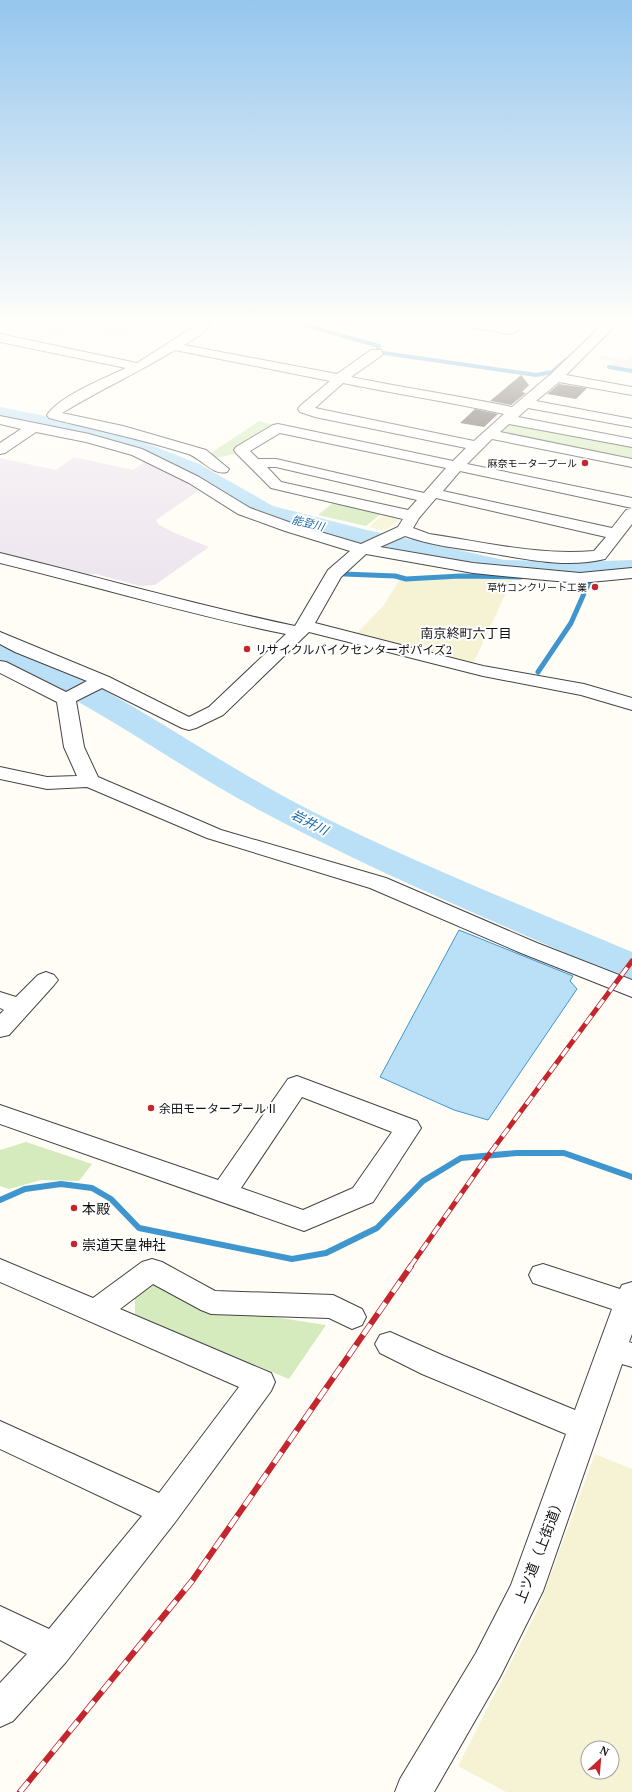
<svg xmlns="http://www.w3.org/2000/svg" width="632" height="1792" font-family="'PT Serif','Noto Sans JP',serif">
<rect width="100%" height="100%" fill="#fffdf5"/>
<!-- industrial -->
<path fill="#eee6ef" d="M 34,324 L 145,324 L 126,336 L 77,327 L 62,335 L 28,328 Z
M 602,355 L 628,360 L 632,356 L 632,371 L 608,366 L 613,361 L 598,359 Z
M 74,457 L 133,470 L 147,460 L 201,489 L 156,520 L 159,525 L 175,533 L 209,547 L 155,585 L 140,586 L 96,574 L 87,575 L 0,552 L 0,458 L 56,470 Z"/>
<!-- farmland -->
<path fill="#f6f3d4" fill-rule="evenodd" d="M 384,514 L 394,516 L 399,520 L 385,531 L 369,527 Z
M 470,578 L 512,580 L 474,662 L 355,635 L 384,605 L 400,579 Z
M 595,1454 L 632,1469 L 632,1792 L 506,1792 L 458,1766 L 538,1609 ZM 588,1748 L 612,1748 L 612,1772 L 588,1772 Z"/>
<!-- green -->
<path fill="#d5ebbd" d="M 259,421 L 274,425 L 236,451 L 238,453 L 212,459 L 208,455 Z
M 512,423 L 632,447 L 632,461 L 500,434 Z
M 334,502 L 382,513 L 366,526 L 318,515 Z
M 26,1142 L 92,1164 L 79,1181 L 41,1180 L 9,1189 L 0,1186 L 0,1150 Z
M 151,1280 L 247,1313 L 326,1325 L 289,1379 L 135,1315 L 135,1294 Z"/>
<!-- water -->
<path fill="#b9e0f7" stroke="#3f96cf" d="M 459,930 L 573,976 L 570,981 L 577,989 L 488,1120 L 454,1110 L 380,1077 Z"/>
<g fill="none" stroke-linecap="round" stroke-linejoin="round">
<!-- stream-far2 -->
<path stroke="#3f96cf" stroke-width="4" d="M 301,324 L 379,346 L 377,352 L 536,375 L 552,372 L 566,360
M 609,367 L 632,371"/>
<!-- stream-far1 -->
<path stroke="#3f96cf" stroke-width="5" d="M 344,574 L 395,576 L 406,579 L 460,576 L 521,577
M 538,672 L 571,623 L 590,580 L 595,579"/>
<!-- stream -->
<path stroke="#3f96cf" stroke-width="6" d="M 0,1200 L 25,1189 L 61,1184 L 92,1188 L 111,1199 L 139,1228 L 292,1259 L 326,1253 L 377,1228 L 423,1181 L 461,1158 L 517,1153 L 564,1153 L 632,1177"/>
<!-- river -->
<path fill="#b9e0f7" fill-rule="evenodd" d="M 0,407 L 86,424 L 143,442 L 199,464 L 273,506 L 367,530 L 504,560 L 575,562 L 632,560 L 632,576 L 575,578 L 504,576 L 366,546 L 255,518 L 181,474 L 125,452 L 81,437 L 0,421 Z
M 0,644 C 35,653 69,670 100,688 C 162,722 221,762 283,796 C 395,856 515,902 632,952 L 632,980 L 618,976 C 498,923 376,873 261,811 C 172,764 93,701 0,664 Z"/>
</g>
<!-- building -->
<path fill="#5a524d" d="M 521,375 L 529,385 L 522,392 L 526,393 L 511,405 L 490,401 Z
M 559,384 L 587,388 L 576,399 L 547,394 Z
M 475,409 L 484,411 L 498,414 L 484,427 L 460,423 Z"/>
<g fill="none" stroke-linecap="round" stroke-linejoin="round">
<defs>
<path id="minor" d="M 198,324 L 211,324 L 203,333 L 184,345 L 337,374 L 371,350 L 381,350 L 383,353 L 381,356 L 351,377 C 405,388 459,396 512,407 L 551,374 L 603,324 L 617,324 L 566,375 L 632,387 L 632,395 L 559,382 L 536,401 L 632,419 L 632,427 L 528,408 L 518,417 L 632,439 L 632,447 L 509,424 L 500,432 L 632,459 L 632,467 L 492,439 L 467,464 L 632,498 L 632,508 L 460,471 L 443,491 L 612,528 L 626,510 L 632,508 L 632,524 L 605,559 C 565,569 522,558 483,552 C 456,548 430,545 405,536 L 380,547 L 473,563 L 580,573 L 632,568 L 632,578 L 580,583 L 534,579 L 473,573 L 366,554 L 341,577 L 315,623 L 483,666 L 584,684 L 632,698 L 632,710 L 581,695 L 483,676 L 309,632 L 223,715 L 196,728 L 189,730 L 182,728 L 102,688 L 76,701 L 84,747 L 98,777 L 221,830 L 386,878 L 537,943 L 632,980 L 632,997 L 521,953 L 370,888 L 207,838 L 87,787 L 47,789 L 0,779 L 0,767 L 47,777 L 77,776 L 64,747 L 57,702 L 0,673 L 0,661 L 6,662 L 66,692 L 87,681 L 15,652 L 0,644 L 0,632 L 109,677 L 189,717 L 209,707 L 286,634 C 190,615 95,586 0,563 L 0,553 C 98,577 196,605 295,626 L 328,570 L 350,551 L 285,531 L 238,514 L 189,483 L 132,455 L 86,442 L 36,432 L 5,453 L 0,454 L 0,443 L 21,429 L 0,424 L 0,416 L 89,434 L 142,449 L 199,477 L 250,508 L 297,525 L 361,544 L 398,527 L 403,519 L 271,488 L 236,453 L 234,450 L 236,447 L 273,425 L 278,424 L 453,461 L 466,448 L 315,417 L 300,412 L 298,409 L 300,406 L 330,381 L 175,350 C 138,373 99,390 62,413 L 123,426 L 206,450 L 229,469 L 227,472 C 213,476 201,458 188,454 C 142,439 96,430 49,418 L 47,415 C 59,396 105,378 126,368 L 0,342 L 0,334 L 137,363 ZM 343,383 C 396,394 451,402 504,414 L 474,441 L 315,408 ZM 280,433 L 446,468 L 424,493 L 276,459 L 258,459 L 250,451 ZM 267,467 L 276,467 L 417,500 L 408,510 L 281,482 ZM 436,498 L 606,537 L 594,551 C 539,556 484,542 429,534 L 413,528 L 419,518 Z
M 469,324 L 508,326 L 511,324 L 526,324 L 514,333 L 510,334 L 475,328 Z
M 46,972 L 54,975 L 58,980 L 54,985 L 9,1035 L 0,1037 L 0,1014 L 4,1010 L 0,1008 L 0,992 L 16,997 L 38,975 Z
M 297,1076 L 417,1121 L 421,1128 L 373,1202 L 304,1231 L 0,1124 L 0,1105 L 218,1180 L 288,1079 ZM 302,1097 L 392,1132 L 353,1188 L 303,1210 L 241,1188 Z
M 0,1259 L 93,1298 L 142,1262 L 152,1259 L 162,1262 L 215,1291 L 333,1295 L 362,1309 L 366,1317 L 362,1325 L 352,1329 L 329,1318 L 211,1314 L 201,1310 L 153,1284 L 120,1309 L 271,1373 L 275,1382 L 271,1391 L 176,1521 L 66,1662 L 13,1721 L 0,1727 L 0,1683 L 27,1654 L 0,1640 L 0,1606 L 49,1629 L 142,1516 L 0,1449 L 0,1421 L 159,1493 L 239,1387 L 0,1282 Z
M 543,1264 L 620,1289 L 622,1285 L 632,1282 L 632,1334 L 629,1342 L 632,1343 L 632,1367 L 622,1364 L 543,1591 L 500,1677 L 434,1792 L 395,1792 L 400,1779 L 476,1653 L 511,1585 L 566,1434 L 422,1374 L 380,1353 L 375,1344 L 380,1335 L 390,1332 L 444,1356 L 575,1410 L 612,1309 L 533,1283 L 529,1275 L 533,1267 Z"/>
</defs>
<!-- minor casing -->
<use href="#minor" stroke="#444" stroke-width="2"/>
<!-- minor -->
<use href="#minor" fill="#fff" fill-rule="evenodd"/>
<defs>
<path id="rail-far1" d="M 410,1267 L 482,1164 L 632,961"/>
<path id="rail" d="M 20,1792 L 192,1581 L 411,1266"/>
</defs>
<!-- rail-far1 casing -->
<use href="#rail-far1" stroke="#c4262e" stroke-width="5"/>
<!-- rail casing -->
<use href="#rail" stroke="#c4262e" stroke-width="6"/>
<!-- rail-far1 -->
<use href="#rail-far1" stroke="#fff" stroke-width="3.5" stroke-dasharray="10" stroke-linecap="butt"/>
<!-- rail -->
<use href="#rail" stroke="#fff" stroke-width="4.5" stroke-dasharray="13" stroke-linecap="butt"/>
</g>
<!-- sky -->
<linearGradient id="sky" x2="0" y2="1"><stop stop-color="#95c6ee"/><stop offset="0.56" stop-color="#fffefa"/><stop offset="1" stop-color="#fffefa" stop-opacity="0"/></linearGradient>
<rect width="632" height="575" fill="url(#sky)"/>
<!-- markers -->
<g fill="#c4262e" stroke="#fff" stroke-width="1.5">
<circle cx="585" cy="463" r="4"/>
<circle cx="595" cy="587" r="4"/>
<circle cx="247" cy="649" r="4"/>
<circle cx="151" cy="1108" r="4"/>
<circle cx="74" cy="1208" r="4"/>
<circle cx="74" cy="1244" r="4"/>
</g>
<g text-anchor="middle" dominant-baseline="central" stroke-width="4" stroke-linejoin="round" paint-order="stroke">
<!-- far-poi labels -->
<g font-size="10" fill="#111" stroke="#fff" text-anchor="end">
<text x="577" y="463">麻奈モータープール</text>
<text x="587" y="587">草竹コンクリート工業</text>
</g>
<!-- far-water labels -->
<g font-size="11" font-style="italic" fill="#1768a6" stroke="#fff">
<text transform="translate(308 523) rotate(14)">能登川</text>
</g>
<!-- poi labels -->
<g font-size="12" fill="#111" stroke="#fff" text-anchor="start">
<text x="255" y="649">リサイクルバイクセンターポパイズ2</text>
<text x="159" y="1108">余田モータープールⅡ</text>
</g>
<!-- neighbourhood labels -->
<g font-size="13" fill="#111" stroke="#fff">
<text x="466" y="633">南京終町六丁目</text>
</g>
<!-- water labels -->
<g font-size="13" font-style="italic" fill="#1768a6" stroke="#fff">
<text transform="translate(310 822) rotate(27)">岩井川</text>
</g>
<!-- near-poi labels -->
<g font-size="14" fill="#111" stroke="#fff" text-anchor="start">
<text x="82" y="1208">本殿</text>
<text x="82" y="1244">崇道天皇神社</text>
</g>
<!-- near-street labels -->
<g font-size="14" fill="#111" stroke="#fff">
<text transform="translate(539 1550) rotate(-69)">上ツ道（上街道）</text>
</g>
</g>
<!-- north arrow -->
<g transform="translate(600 1760) rotate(26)"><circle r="19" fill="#ffffff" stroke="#a0a0a0"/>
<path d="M0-3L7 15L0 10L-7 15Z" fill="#c4262e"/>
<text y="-6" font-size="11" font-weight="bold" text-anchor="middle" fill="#111111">N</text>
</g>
</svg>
